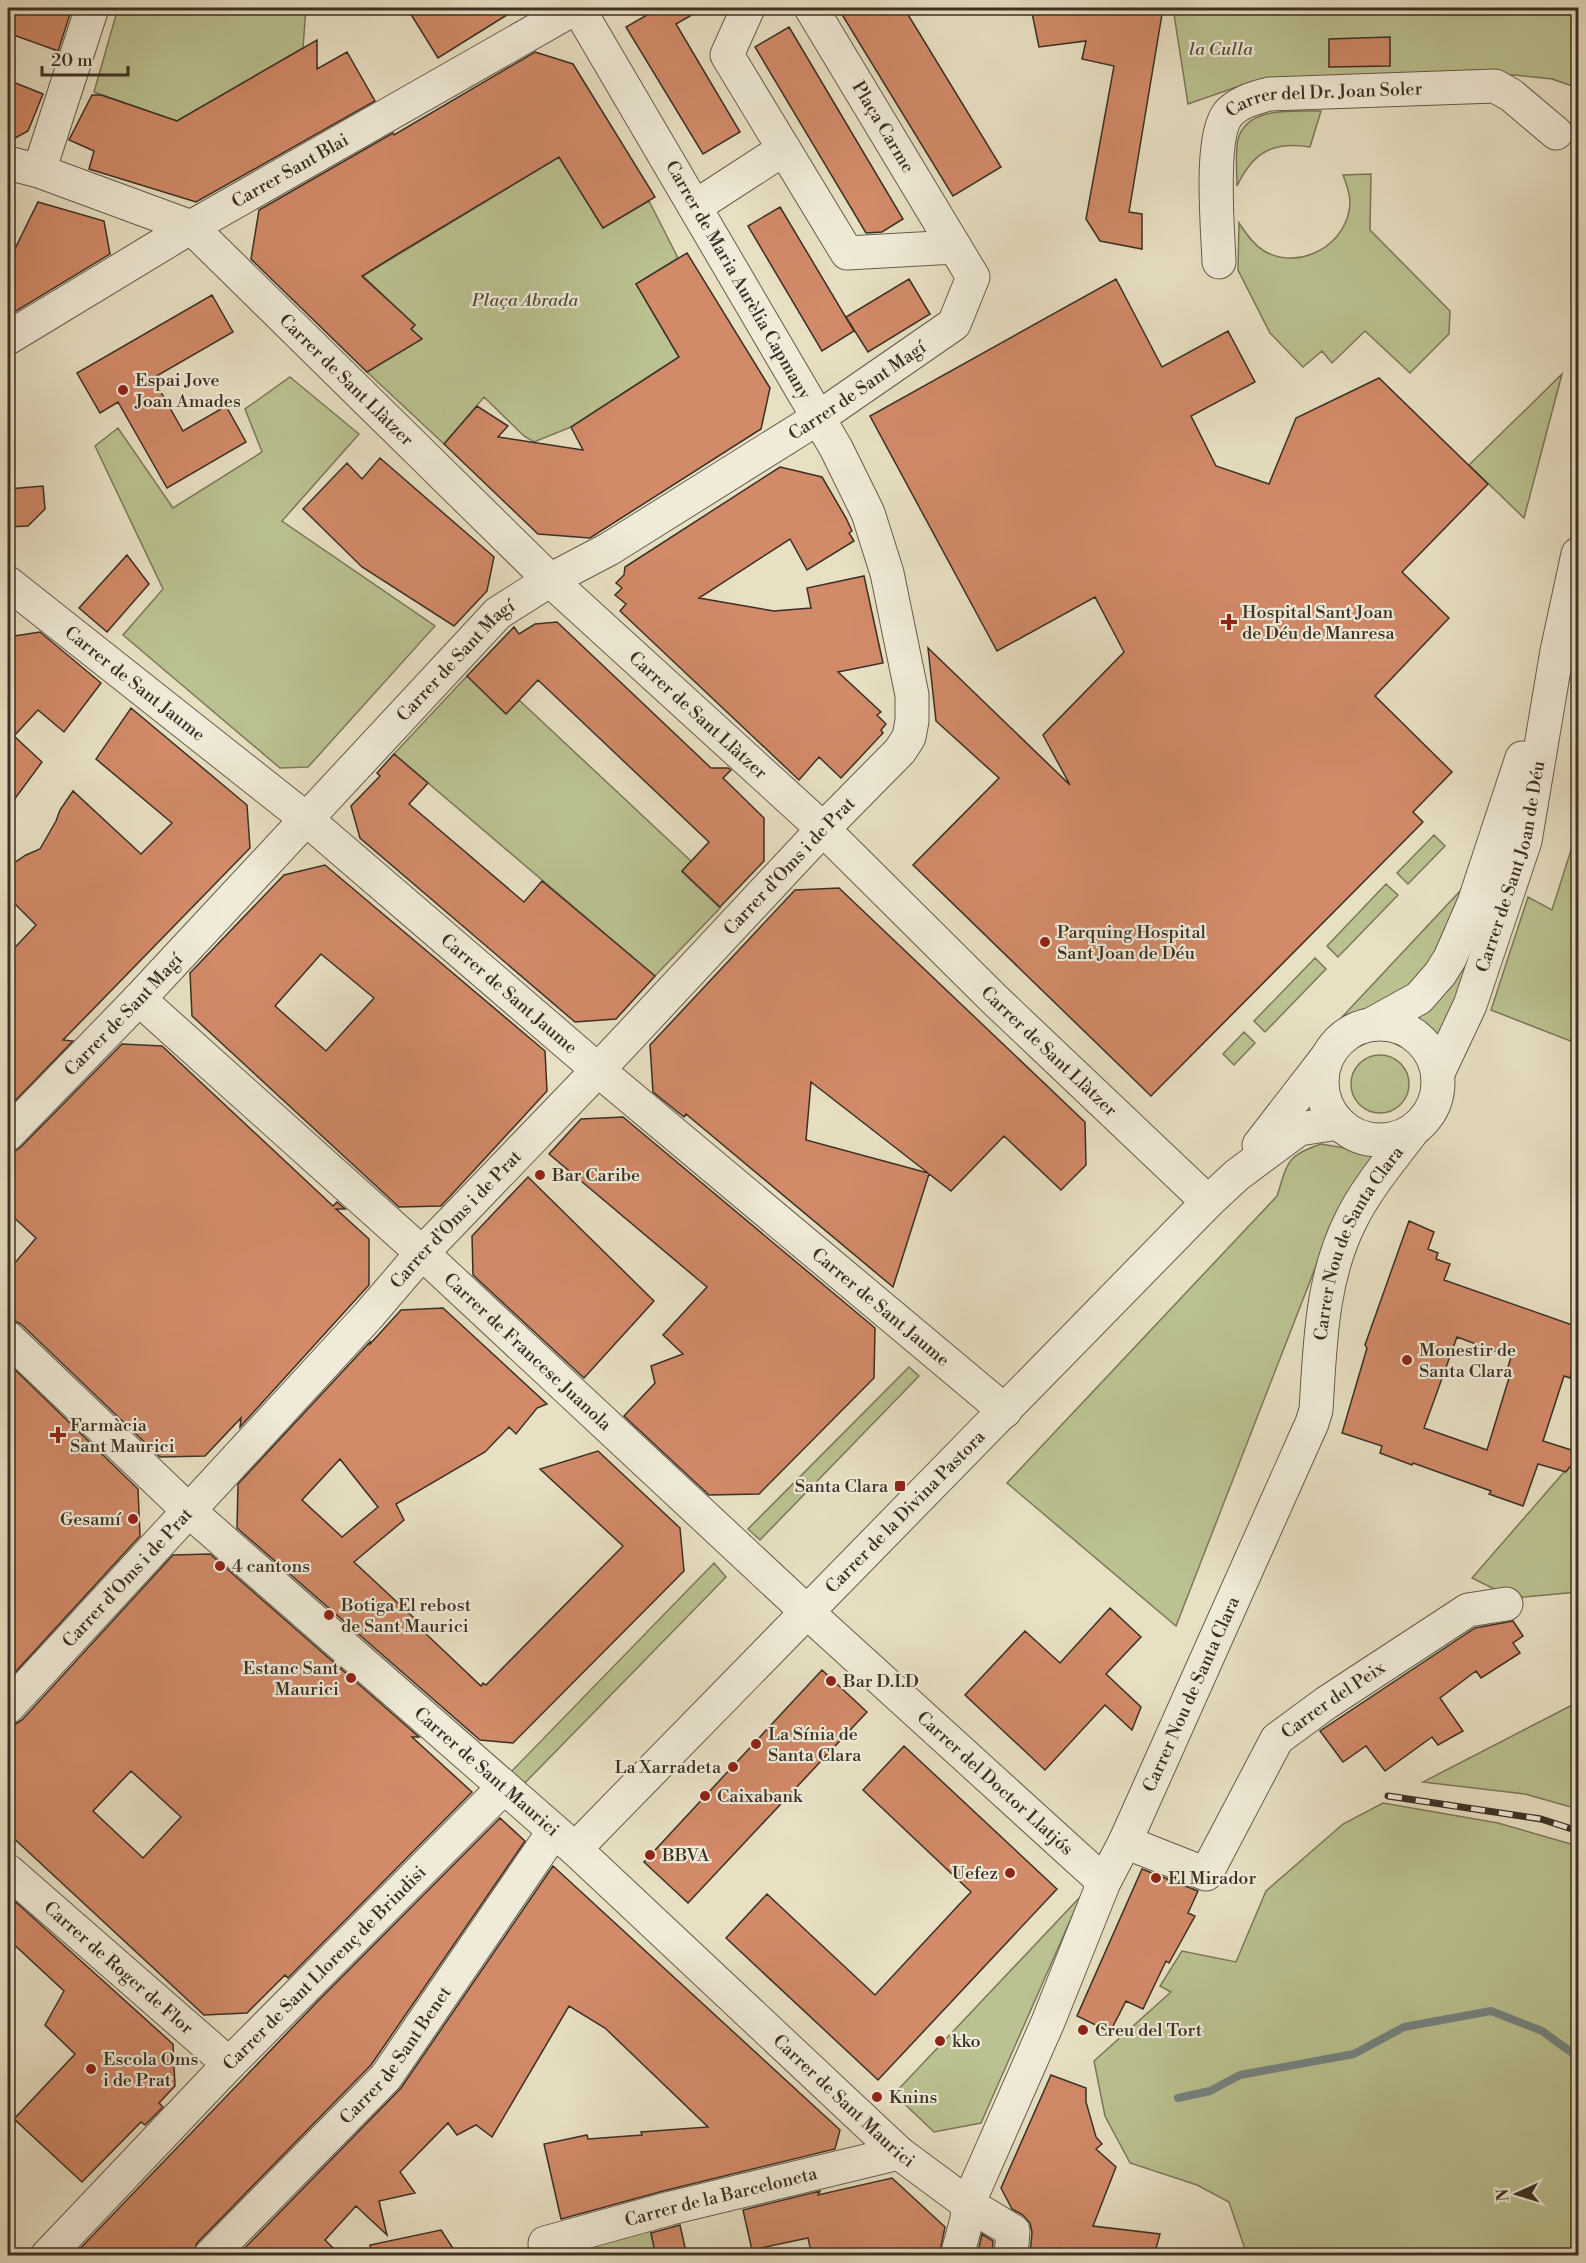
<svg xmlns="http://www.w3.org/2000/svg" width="1586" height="2263" font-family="'Libre Bodoni',serif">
<rect width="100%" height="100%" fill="#e8e0c3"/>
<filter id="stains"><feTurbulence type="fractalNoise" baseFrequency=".00333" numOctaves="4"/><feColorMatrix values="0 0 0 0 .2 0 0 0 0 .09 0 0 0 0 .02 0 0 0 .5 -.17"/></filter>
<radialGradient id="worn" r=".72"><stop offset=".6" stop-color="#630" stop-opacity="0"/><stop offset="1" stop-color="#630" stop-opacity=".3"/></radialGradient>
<!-- green -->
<path fill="#bbc190" stroke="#7b785a" stroke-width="1.5" d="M 118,8 L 306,8 L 303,48 L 177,121 L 94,92 Z
M 1173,8 L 1578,8 L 1578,88 L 1552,79 L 1515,75 L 1463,74 L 1248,83 L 1188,104 Z
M 1321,111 L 1310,147 C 1273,141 1253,152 1237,186 C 1237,173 1235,151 1238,139 C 1248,105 1294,112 1321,111 Z
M 559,157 L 603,228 L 649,201 L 678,258 L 636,284 L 679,357 L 571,427 L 534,442 L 524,436 L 484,397 L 444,444 L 367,372 L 422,339 L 411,329 L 415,325 L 363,276 Z
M 1371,174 L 1370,230 L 1450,311 L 1449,334 L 1410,373 L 1365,331 L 1332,363 L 1322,351 L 1303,367 L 1270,333 L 1238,270 L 1239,223 C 1246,234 1253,244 1264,251 C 1300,272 1349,244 1350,202 C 1350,193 1346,183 1343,175 Z
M 1562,374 L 1524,518 L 1469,465 Z
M 290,377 L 359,434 L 282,521 L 435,626 L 308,767 L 280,768 L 123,635 L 163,589 L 95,446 L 118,428 L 173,508 L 262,452 L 245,409 Z
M 467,676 L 506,714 L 519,700 L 691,861 L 682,872 L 720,908 L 655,976 L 394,754 Z
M 1578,828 L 1578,1044 L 1491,1010 L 1528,897 L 1552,910 Z
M 1434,835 L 1445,846 L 1408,884 L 1397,873 Z
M 1504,877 L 1438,1045 L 1425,1031 L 1410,1021 Z
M 1386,884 L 1398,895 L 1338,957 L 1327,946 Z
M 1462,889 L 1457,915 L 1419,979 L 1375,1007 L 1343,1016 Z
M 1315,958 L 1326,969 L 1265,1032 L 1254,1021 Z
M 1244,1032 L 1255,1043 L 1234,1065 L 1223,1054 Z
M1351 1084a29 29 0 1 1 58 0a29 29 0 1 1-58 0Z
M 1321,1144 L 1356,1150 L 1383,1151 L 1328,1235 L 1176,1626 L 1007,1483 L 1277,1196 C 1288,1163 1285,1156 1321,1144 Z
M 909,1367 L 919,1376 L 760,1540 L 748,1529 Z
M 1578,1456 L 1578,1592 L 1512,1598 L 1472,1578 Z
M 714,1563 L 726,1577 L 520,1788 L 507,1776 Z
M 1578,1702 L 1578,1809 L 1525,1794 L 1423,1782 Z
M 1383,1803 L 1498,1823 L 1578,1846 L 1578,2255 L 1247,2255 L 1229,2202 L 1197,2185 L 1130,2163 L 1105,2116 L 1094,2061 L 1171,1992 L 1160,1986 L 1182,1951 L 1236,1962 L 1266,1891 L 1343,1824 Z
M 1081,1896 L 981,2123 L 934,2132 L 894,2094 Z
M 648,2222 L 656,2255 L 561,2256 Z"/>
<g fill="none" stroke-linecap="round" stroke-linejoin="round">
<!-- stream -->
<path stroke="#758381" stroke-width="8" d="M 1178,2098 L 1210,2091 L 1240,2075 L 1354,2054 L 1404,2027 L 1491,2011 L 1542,2031 L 1578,2057"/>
</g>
<!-- building -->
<path fill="#d28a69" stroke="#3b3025" stroke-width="1.5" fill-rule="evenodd" d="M 8,8 L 72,8 L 58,51 L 8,33 Z
M 407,8 L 518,8 L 438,58 Z
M 659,8 L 704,8 L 676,24 L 740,132 L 703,154 L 626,27 Z
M 838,8 L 904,8 L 1001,167 L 953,196 Z
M 1031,8 L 1163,8 L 1129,212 L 1142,214 L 1142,249 L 1100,241 L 1086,219 L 1114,66 L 1082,59 L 1086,41 L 1039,47 Z
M 789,27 L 903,219 L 882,232 L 866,233 L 755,47 Z
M 1390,37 L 1390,66 L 1329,67 L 1329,39 Z
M 317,40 L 317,69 L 347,52 L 375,101 L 196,202 L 89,169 L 94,151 L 69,140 L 92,95 L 101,95 L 177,121 Z
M 535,52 L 573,64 L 655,197 L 603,228 L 559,157 L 396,255 L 362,276 L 415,325 L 411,329 L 422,339 L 367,372 L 251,259 L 259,210 L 393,133 L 394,135 Z
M 8,80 L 43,94 L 28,131 L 8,142 Z
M 38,202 L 104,221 L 110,254 L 8,316 L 8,263 Z
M 780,207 L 854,331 L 822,351 L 748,226 Z
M 687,253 L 770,388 L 761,429 L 590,538 L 538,534 L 444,444 L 477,406 L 508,426 L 498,437 L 583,450 L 571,427 L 679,357 L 636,284 Z
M 909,279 L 930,314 L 868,352 L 846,317 Z
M 1116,279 L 1162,367 L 1228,331 L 1255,382 L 1191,416 L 1216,466 L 1269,484 L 1296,418 L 1379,378 L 1488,484 L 1402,572 L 1449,618 L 1375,696 L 1452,772 L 1413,812 L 1423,822 L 1151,1096 L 913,865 L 999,778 L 936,721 L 928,648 L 1070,785 L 1043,735 L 1124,652 L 1095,597 L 997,651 L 870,416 Z
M 212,295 L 233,332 L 153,378 L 183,431 L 226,406 L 246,442 L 167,488 L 118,402 L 100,413 L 77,373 Z
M 380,458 L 494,557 L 487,591 L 454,626 L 362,567 L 303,509 L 347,463 L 362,479 Z
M 780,467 L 822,477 L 846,518 L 852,531 L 849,533 L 854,541 L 807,570 L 790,539 L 699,598 L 774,611 L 811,608 L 807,588 L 864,576 L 883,663 L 838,672 L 881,712 L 877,715 L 886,724 L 881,730 L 883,733 L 841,778 L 819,757 L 799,780 L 620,611 L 626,604 L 615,595 L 622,588 L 616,583 L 624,575 L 625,567 Z
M 43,486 L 45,509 L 28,526 L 8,527 L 8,489 Z
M 127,555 L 149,584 L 107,632 L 79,608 Z
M 557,622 L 711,768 L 728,768 L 731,770 L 723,778 L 764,818 L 764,861 L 720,907 L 682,871 L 709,842 L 538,680 L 506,714 L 467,676 L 514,627 L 519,634 L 535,624 Z
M 40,632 L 101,683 L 64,732 L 38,710 L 14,736 L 42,762 L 8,808 L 8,637 Z
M 131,708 L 247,805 L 250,848 L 63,1040 L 73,1041 L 8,1108 L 8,955 L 36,925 L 8,897 L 8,867 L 26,855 L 40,849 L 56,821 L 60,810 L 73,791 L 141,854 L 172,823 L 96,759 Z
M 394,754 L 428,783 L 409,804 L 524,902 L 542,881 L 655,976 L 616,1019 L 575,1022 L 360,838 L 351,806 L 380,776 L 377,773 Z
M 325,865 L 545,1051 L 547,1091 L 441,1206 L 399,1207 L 192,1016 L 190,973 L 284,875 ZM 321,954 L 374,998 L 326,1051 L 275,1006 Z
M 839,888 L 1085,1122 L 1086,1165 L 1061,1190 L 1004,1136 L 951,1191 L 929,1174 L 893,1287 L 686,1114 L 684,1117 L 653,1092 L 650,1045 L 795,890 ZM 811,1082 L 928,1173 L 806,1140 Z
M 122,1044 L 162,1046 L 333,1206 L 337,1202 L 345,1209 L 336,1209 L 369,1239 L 369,1285 L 240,1427 L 241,1418 L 205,1456 L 160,1457 L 21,1324 L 13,1320 L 8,1320 L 8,1271 L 36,1238 L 8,1212 L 8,1152 L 14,1152 L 21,1147 Z
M 623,1117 L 875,1328 L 874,1378 L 759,1494 L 709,1495 L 624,1416 L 655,1383 L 651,1366 L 683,1354 L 663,1335 L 707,1287 L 549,1154 L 581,1119 Z
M 528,1177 L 654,1301 L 584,1378 L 473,1275 L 472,1236 Z
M 1409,1221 L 1434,1232 L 1428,1249 L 1438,1253 L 1436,1259 L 1450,1264 L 1444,1280 L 1578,1327 L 1578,1354 L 1570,1378 L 1564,1376 L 1543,1441 L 1578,1452 L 1578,1456 L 1566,1472 L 1538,1464 L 1523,1506 L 1489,1494 L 1491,1491 L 1413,1463 L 1412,1465 L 1380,1453 L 1382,1446 L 1342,1433 L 1367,1348 L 1365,1345 ZM 1457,1337 L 1511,1357 L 1505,1377 L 1509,1378 L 1487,1450 L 1424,1428 Z
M 443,1308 L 547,1404 L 537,1408 L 516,1434 L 509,1427 L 485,1452 L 396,1504 L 404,1520 L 354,1562 L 426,1629 L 424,1632 L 481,1686 L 483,1683 L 486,1685 L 623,1546 L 540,1469 L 598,1451 L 680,1528 L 684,1571 L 513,1743 L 480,1740 L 237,1528 L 238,1484 L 370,1342 L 370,1344 L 401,1310 ZM 340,1459 L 378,1507 L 342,1537 L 302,1500 Z
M 8,1363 L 138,1489 L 140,1536 L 8,1680 Z
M 210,1554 L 419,1737 L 412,1737 L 472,1792 L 288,1978 L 285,1975 L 247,2013 L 204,2015 L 8,1833 L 8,1725 L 14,1725 L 22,1720 L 173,1555 ZM 131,1771 L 181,1817 L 143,1858 L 93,1811 Z
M 1110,1608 L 1141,1637 L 1106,1674 L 1141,1707 L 1132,1730 L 1105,1705 L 1045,1770 L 965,1695 L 1025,1631 L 1060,1663 Z
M 1513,1621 L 1523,1636 L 1513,1643 L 1520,1653 L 1481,1678 L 1476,1671 L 1440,1698 L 1463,1731 L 1438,1745 L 1432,1737 L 1385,1771 L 1366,1746 L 1343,1762 L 1320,1731 L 1475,1628 Z
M 822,1670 L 867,1712 L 688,1903 L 644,1862 Z
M 904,1746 L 1057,1889 L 878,2080 L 726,1938 L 767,1894 L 875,1995 L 955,1909 L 971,1892 L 863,1790 Z
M 500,1818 L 525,1841 L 371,2065 L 197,2243 L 192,2256 L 73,2256 L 316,2003 Z
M 553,1866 L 840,2130 L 835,2149 L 667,2190 L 561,2219 L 544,2144 L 587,2135 L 588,2139 L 642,2135 L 641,2132 L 708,2127 L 605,2028 L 569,2006 L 492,2137 L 476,2125 L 457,2135 L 448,2123 L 400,2172 L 415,2193 L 379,2201 L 387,2235 L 356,2206 L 325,2240 L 341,2256 L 237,2256 L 401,2088 Z
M 1142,1869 L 1198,1891 L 1188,1913 L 1195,1916 L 1169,1963 L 1166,1961 L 1143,2009 L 1126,2001 L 1110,2032 L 1077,2016 Z
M 8,1895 L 173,2044 L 175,2086 L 159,2103 L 163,2107 L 145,2125 L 141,2122 L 82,2182 L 14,2119 L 75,2054 L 45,2025 L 64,1991 L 8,1939 Z
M 1051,2075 L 1086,2088 L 1086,2102 L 1096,2137 L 1102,2144 L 1096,2149 L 1116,2167 L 1093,2226 L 1160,2234 L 1154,2256 L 1118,2256 L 1058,2248 L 1058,2256 L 1030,2256 L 1032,2232 L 1030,2223 L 1023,2215 L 1012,2209 L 1001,2188 Z
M 892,2178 L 945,2227 L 939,2256 L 812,2256 L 808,2238 L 752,2250 L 743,2210 L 820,2191 L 818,2195 Z
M 680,2225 L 687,2256 L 656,2256 L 651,2233 Z
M 441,2230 L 458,2256 L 372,2256 L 370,2245 Z
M 982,2234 L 993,2241 L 992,2256 L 977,2256 Z"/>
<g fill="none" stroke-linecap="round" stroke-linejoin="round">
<defs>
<g id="minor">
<path d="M 748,8 L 727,55 L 847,253 L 955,247"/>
<path id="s1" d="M 8,163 L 39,171 L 191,227 L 550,580 L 823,829 L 993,998 L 1208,1202"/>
<path d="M 39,171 L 92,8"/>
<path d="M 696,206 L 784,149"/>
<path id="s2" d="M 1219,262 C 1218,230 1209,138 1228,114 C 1238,102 1255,98 1269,94 L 1495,86 L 1511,95 L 1556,133"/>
<path id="s3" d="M 8,338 L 191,227 L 575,8"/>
<path id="s4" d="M 8,583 L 305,818 L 598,1070 L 1005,1411"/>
<path id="s5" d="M 139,999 L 422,1253 L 806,1611 L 1104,1882"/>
<circle cx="1380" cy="1082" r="58"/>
<path d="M 1372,1024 L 1419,998 L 1440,974 L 1450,958 L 1474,903 L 1522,758"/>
<path id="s6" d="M 1438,1073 L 1470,1005 L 1525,841 L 1557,651 L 1578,554"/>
<path id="s7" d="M 8,1134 L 139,999 L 498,613 L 550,580 L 609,549 L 818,418 L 954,324 L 973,277 L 811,8"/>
<path d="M 1259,1145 L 1327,1057"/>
<path id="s8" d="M 8,1338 L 188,1510 L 575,1849 L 899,2153 L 968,2204 L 1013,2231 L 1011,2256"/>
<path id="s9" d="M 8,1707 L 368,1316 L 422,1253 L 598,1070 L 823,829 L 900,751 L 909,737 L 912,721 L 912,695 L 887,573 L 868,513 L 836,448 L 578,8"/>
<path id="s10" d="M 1125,1842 L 1206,1874 L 1277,1739 L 1326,1703 L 1468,1610 L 1506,1604"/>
<path id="s11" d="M 575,1849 L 1208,1202 L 1237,1175 L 1299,1129 L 1339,1123"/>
<path id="s12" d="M 8,1871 L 229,2064"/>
<path id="s13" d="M 47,2256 L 229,2064 L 504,1787"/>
<path id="s14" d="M 210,2256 L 386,2077 L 554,1831"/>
<path id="s15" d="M 546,2256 L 545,2243 L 671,2208 L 899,2153"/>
<path id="s16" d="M 957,2256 L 967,2219 L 968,2204 L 1048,2022 L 1104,1882 L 1125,1842 L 1312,1423 L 1316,1410 C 1320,1346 1321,1279 1351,1220 C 1366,1189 1390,1161 1411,1133"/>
</g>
</defs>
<!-- minor casing -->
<use href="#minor" stroke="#665c4c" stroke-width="35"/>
<!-- minor -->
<use href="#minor" stroke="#f0ebd8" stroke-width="33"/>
<defs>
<path id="rail" d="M 1388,1796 L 1541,1819 L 1578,1831"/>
</defs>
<!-- rail casing -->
<use href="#rail" stroke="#3b3025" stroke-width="7"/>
<!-- rail -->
<use href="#rail" stroke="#f0ebd8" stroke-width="4.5" stroke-dasharray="14" stroke-linecap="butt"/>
</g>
<!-- markers -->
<g fill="#8f2418" stroke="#f0ebd8" stroke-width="2">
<circle cx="123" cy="390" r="6"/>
<path d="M1226 613h6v6h6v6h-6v6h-6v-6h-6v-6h6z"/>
<circle cx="1045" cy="942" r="6"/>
<circle cx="540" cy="1175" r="6"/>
<circle cx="1407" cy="1360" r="6"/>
<path d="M55 1426h6v6h6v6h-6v6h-6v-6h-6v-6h6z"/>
<rect x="894" y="1480" width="12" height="12" rx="3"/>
<circle cx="133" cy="1519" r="6"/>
<circle cx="220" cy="1566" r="6"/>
<circle cx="329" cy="1615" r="6"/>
<circle cx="351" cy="1678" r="6"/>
<circle cx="831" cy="1681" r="6"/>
<circle cx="756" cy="1744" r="6"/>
<circle cx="733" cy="1767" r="6"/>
<circle cx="705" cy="1796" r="6"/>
<circle cx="650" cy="1855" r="6"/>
<circle cx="1010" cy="1873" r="6"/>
<circle cx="1156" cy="1878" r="6"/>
<circle cx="1083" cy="2030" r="6"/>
<circle cx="940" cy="2041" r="6"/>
<circle cx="91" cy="2069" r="6"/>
<circle cx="877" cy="2097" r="6"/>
</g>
<g text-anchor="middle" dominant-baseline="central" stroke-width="4.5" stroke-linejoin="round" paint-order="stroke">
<!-- park labels -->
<g font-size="18" font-style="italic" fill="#554d3a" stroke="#f0ebd8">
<text x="1221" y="49">la Culla</text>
<text x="525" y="300">Plaça Abrada</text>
</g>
<!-- street labels -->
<g font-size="18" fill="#3b3025" stroke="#f0ebd8">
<text stroke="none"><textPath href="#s2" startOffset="250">Carrer del Dr. Joan Soler</textPath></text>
<text transform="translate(883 127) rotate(59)">Plaça Carme</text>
<text stroke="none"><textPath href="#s3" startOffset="328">Carrer Sant Blai</textPath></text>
<text transform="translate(738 280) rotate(60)">Carrer de Maria Aurèlia Capmany</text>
<text stroke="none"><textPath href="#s1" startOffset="412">Carrer de Sant Llàtzer</textPath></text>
<text stroke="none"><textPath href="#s7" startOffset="1138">Carrer de Sant Magí</textPath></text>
<text stroke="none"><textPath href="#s7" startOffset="652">Carrer de Sant Magí</textPath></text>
<text stroke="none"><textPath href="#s4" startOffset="162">Carrer de Sant Jaume</textPath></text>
<text stroke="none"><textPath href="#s1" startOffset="898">Carrer de Sant Llàtzer</textPath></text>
<text stroke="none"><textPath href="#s9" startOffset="1148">Carrer d'Oms i de Prat</textPath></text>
<text stroke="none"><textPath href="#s6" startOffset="220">Carrer de Sant Joan de Déu</textPath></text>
<text stroke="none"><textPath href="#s4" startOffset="648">Carrer de Sant Jaume</textPath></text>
<text stroke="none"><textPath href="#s7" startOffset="166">Carrer de Sant Magí</textPath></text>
<text stroke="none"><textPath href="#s1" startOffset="1384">Carrer de Sant Llàtzer</textPath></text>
<text stroke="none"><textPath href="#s9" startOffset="662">Carrer d'Oms i de Prat</textPath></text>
<text stroke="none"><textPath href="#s16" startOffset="1096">Carrer Nou de Santa Clara</textPath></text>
<text stroke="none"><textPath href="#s4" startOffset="1134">Carrer de Sant Jaume</textPath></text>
<text stroke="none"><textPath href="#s5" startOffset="525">Carrer de Francesc Juanola</textPath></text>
<text stroke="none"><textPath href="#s11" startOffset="472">Carrer de la Divina Pastora</textPath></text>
<text stroke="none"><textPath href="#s9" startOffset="176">Carrer d'Oms i de Prat</textPath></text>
<text stroke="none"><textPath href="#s16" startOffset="610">Carrer Nou de Santa Clara</textPath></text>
<text stroke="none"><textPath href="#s10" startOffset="308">Carrer del Peix</textPath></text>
<text stroke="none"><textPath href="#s8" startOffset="646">Carrer de Sant Maurici</textPath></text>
<text stroke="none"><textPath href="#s5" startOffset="1161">Carrer del Doctor Llatjós</textPath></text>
<text stroke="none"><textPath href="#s12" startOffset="147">Carrer de Roger de Flor</textPath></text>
<text stroke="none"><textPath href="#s13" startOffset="400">Carrer de Sant Llorenç de Brindisi</textPath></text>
<text stroke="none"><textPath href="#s14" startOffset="274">Carrer de Sant Benet</textPath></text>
<text stroke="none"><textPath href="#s8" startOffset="1132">Carrer de Sant Maurici</textPath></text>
<text stroke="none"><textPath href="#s15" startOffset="195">Carrer de la Barceloneta</textPath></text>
</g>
<!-- poi labels -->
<g font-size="18" fill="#3b3025" stroke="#f0ebd8" text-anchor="start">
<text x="135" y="380">Espai Jove<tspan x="135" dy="21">Joan Amades</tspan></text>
<text x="1242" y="612">Hospital Sant Joan<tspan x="1242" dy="21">de Déu de Manresa</tspan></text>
<text x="1057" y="932">Parquing Hospital<tspan x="1057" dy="21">Sant Joan de Déu</tspan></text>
<text x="552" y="1175">Bar Caribe</text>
<text x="1419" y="1350">Monestir de<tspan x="1419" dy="21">Santa Clara</tspan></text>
<text x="70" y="1425">Farmàcia<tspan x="70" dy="21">Sant Maurici</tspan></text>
<text x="888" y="1486" text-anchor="end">Santa Clara</text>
<text x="121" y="1519" text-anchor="end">Gesamí</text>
<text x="232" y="1566">4 cantons</text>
<text x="341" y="1605">Botiga El rebost<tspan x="341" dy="21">de Sant Maurici</tspan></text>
<text x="339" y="1668" text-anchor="end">Estanc Sant<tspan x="339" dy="21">Maurici</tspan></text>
<text x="843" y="1681">Bar D.I.D</text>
<text x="768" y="1734">La Sínia de<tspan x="768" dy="21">Santa Clara</tspan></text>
<text x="721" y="1767" text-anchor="end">La Xarradeta</text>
<text x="717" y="1796">Caixabank</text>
<text x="662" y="1855">BBVA</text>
<text x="998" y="1873" text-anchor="end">Uefez</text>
<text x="1168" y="1878">El Mirador</text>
<text x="1095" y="2030">Creu del Tort</text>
<text x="952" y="2041">kko</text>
<text x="103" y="2059">Escola Oms<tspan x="103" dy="21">i de Prat</tspan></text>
<text x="889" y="2097">Knins</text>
</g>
</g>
<!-- margin -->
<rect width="1586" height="2263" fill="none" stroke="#e8e0c3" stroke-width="30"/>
<rect x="9" y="9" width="1568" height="2245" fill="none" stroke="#3b3025" stroke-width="3"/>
<rect x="15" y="15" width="1556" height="2233" fill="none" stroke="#3b3025" stroke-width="1.5"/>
<!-- north arrow -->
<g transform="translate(1517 2194) rotate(266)" stroke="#f0ebd8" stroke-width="4.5" paint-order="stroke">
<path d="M0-4.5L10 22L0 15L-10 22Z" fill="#3b3025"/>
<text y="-9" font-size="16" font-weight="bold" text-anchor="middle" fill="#3b3025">N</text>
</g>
<!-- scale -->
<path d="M42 66v9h86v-9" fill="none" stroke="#3b3025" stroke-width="3"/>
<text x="51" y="66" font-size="18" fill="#3b3025" stroke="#f0ebd8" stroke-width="4.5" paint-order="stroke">20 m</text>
<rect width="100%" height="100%" filter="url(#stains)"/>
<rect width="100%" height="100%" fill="url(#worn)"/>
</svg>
